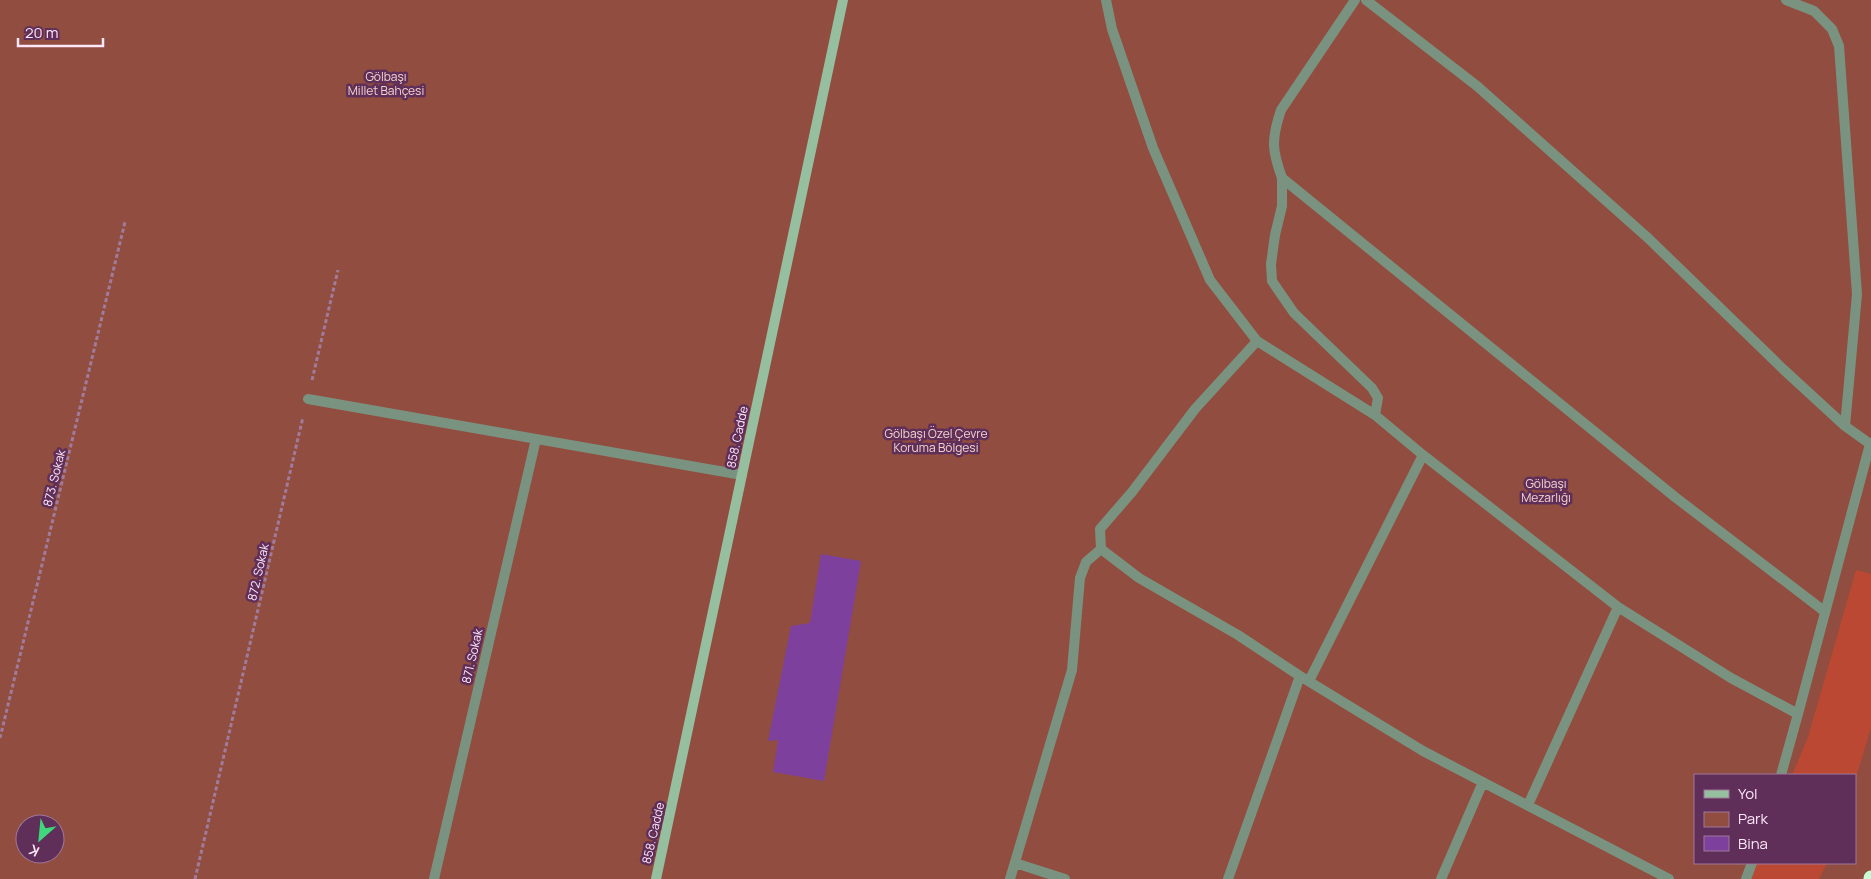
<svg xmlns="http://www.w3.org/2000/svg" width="1871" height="879" font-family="Manrope,sans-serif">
<rect width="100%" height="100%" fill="#5f2f59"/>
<!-- green -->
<path fill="#914d3f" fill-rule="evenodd" d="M 0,0 L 1871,0 L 1871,879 L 0,879 ZM 1695,775 L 1855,775 L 1855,863 L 1695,863 ZM 25,824 L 55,824 L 55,854 L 25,854 Z"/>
<!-- forest -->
<path fill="#ba4833" d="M 1856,570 L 1871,574 L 1871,728 L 1855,781 L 1855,775 L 1792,775 L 1808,737 Z
M 1756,863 L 1827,863 L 1819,879 L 1749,879 Z"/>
<!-- building -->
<path fill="#7d419d" d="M 821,554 L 861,561 L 824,781 L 773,772 L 778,740 L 768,741 L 791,626 L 810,623 Z"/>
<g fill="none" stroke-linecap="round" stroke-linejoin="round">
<!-- path -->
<path stroke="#a17b9b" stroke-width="3" stroke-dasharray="4 2.5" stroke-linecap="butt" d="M 312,380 L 338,270
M 0,738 L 125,222
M 195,879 L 303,417"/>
<!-- lane -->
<path stroke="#799380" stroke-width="10" d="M 1355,0 L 1281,110 C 1271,140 1272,150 1282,178 L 1675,497 L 1824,611
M 1366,0 L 1477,86 L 1648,238 L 1783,369 L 1845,426 L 1870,444 L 1798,714 L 1781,775
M 1786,0 L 1814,11 L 1832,29 L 1839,46 L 1857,294 L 1845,426
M 1282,178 L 1282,206 L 1275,235 L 1271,264 L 1272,281 L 1294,313 L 1372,388 L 1378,398 L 1375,415
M 1309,681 L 1423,455
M 1528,805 L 1618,607
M 1015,863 L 1065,879
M 1010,879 L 1072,670 L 1080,578 L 1086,562 L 1101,549
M 1228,879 L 1300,676
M 1441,879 L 1483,782
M 1669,879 L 1423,751 L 1300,676 L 1238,635 L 1139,578 L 1101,549 L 1100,529 L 1132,492 L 1195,409 L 1257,341 L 1375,415 L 1423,455 L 1618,607 L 1731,678 L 1798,714
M 1746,879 L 1752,863"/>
<!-- street -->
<path stroke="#799380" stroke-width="10" d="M 1106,0 L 1112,29 L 1153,148 L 1210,280 L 1257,341
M 308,399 L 742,475
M 1870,444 L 1871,443
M 434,879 L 536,439"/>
<!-- secondary -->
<path stroke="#96bfa0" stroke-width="10" d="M 656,879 L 843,0"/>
<!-- highway -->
<path stroke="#c9fdd6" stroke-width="15" d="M 1871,879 L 1871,878"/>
</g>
<g text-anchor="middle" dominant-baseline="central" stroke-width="5" stroke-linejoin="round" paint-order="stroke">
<!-- park labels -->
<g font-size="12" fill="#f2d3cc" stroke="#5f2f59">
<text x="386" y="76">Gölbaşı<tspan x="386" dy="14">Millet Bahçesi</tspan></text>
<text x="936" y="433">Gölbaşı Özel Çevre<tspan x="936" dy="14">Koruma Bölgesi</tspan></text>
<text x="1546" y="483">Gölbaşı<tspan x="1546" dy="14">Mezarlığı</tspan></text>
</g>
<!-- street labels -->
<g font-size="12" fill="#fee6f9" stroke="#5f2f59">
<text transform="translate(737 437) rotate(-78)">858. Cadde</text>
<text transform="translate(54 478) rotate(-76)">873. Sokak</text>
<text transform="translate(258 572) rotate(-77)">872. Sokak</text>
<text transform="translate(472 656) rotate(-77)">871. Sokak</text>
<text transform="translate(653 833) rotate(-77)">858. Cadde</text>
</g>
</g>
<!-- legend -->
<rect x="1694" y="774" width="162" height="90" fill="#5f2f59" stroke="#9f7899"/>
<rect x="1704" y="790" width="25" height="8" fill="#96bfa0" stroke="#9f7899"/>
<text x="1738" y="799" font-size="15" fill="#fee6f9">Yol</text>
<rect x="1704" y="812" width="25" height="15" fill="#914d3f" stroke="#9f7899"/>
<text x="1738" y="824" font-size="15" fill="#fee6f9">Park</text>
<rect x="1704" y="836" width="25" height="15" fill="#7d419d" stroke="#9f7899"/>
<text x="1738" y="849" font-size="15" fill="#fee6f9">Bina</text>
<!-- north arrow -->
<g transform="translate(40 839) rotate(207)"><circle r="24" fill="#5f2f59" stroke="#9f7899"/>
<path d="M0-4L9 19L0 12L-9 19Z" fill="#40d77c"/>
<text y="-8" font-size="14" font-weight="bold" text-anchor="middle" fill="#fee6f9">K</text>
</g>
<!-- scale -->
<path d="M18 38v8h85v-8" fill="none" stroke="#fee6f9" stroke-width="2.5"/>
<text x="25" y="38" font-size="15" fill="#fee6f9" stroke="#5f2f59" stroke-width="4" paint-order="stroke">20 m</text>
</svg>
